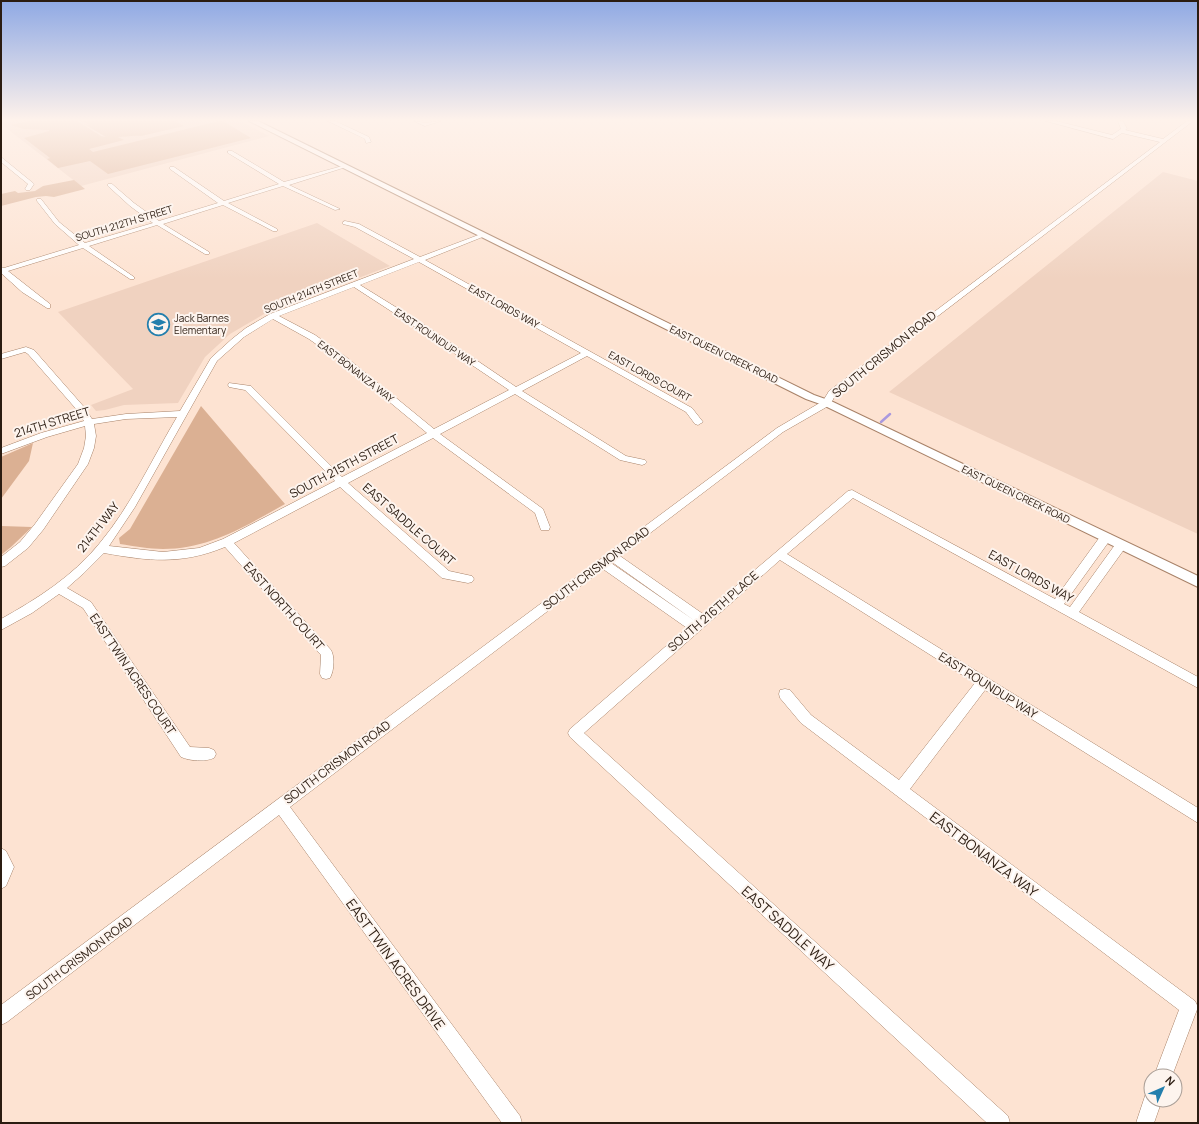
<svg xmlns="http://www.w3.org/2000/svg" width="1199" height="1124" font-family="Manrope,sans-serif">
<rect width="100%" height="100%" fill="#fde3d2"/>
<!-- built -->
<path fill="#f0d2c0" d="M 1,121 L 240,121 L 269,136 L 81,186 L 1,124 Z
M 1163,172 L 1198,181 L 1198,534 L 889,392 Z
M 317,223 L 390,266 L 264,314 L 230,334 L 205,357 L 178,403 L 124,405 L 105,410 L 96,411 L 91,405 L 133,389 L 58,312 Z"/>
<!-- green -->
<path fill="#dbb093" d="M 28,121 L 77,121 L 101,136 L 106,137 L 84,124 L 90,125 L 81,121 L 175,121 L 184,126 L 141,136 C 133,135 126,137 118,137 L 124,140 L 89,149 L 93,152 L 219,121 L 223,121 L 251,138 L 108,174 L 90,161 L 58,168 L 47,159 L 50,158 L 24,138 L 49,131 L 49,130 L 24,129 L 11,125 Z
M 74,180 L 85,189 L 54,197 L 46,196 L 36,197 L 1,206 L 1,194 L 15,191 L 18,193 L 35,191 L 43,186 Z
M 201,406 L 285,504 C 246,526 209,549 163,549 C 149,549 134,546 120,544 L 119,538 L 130,529 Z
M 33,443 L 29,461 L 1,499 L 1,457 Z
M 1,526 L 32,527 L 11,547 L 1,555 Z"/>
<g fill="none" stroke-linecap="round" stroke-linejoin="round">
<!-- stream -->
<path stroke="#aa99de" stroke-width="2.5" d="M 881,422 L 890,414"/>
<defs>
<path id="minor" d="M 328,121 L 335,121 L 369,137 L 371,142 L 366,143 L 365,139 Z
M 414,121 L 425,123 L 441,121 L 425,126 Z
M 1046,121 L 1056,121 L 1112,135 L 1121,129 L 1118,121 L 1123,121 L 1127,129 L 1125,130 L 1163,139 L 1187,121 L 1193,121 L 836,394 L 830,405 L 783,432 L 620,556 L 703,614 L 848,491 L 852,490 L 1055,599 L 1102,534 L 1110,534 L 1111,537 L 1110,540 L 1064,604 L 1070,607 L 1117,542 L 1125,542 L 1126,545 L 1125,548 L 1079,612 L 1198,677 L 1198,688 L 853,498 L 787,554 L 1198,808 L 1198,823 L 985,690 L 910,789 L 1195,1001 L 1198,1007 L 1172,1076 L 1154,1076 L 1179,1010 L 801,723 L 780,698 L 779,694 L 780,690 L 785,689 L 790,690 L 811,715 L 899,780 L 975,683 L 780,560 L 584,733 L 1008,1116 L 1010,1123 L 987,1123 L 570,737 L 568,733 L 570,729 L 687,628 L 603,569 L 290,807 L 520,1116 L 522,1123 L 502,1123 L 279,815 L 7,1022 L 1,1025 L 1,1005 L 777,428 L 823,401 L 829,391 L 1160,142 L 1122,133 L 1113,139 ZM 612,562 L 695,621 L 611,563 Z
M 228,151 L 232,151 L 284,182 L 346,165 L 346,167 L 289,185 L 340,209 L 335,210 L 283,186 L 228,203 L 277,229 L 277,231 L 273,231 L 223,205 L 163,224 L 209,252 L 209,254 L 205,254 L 157,225 L 89,246 L 134,277 L 134,279 L 130,279 L 83,248 L 8,271 L 50,304 L 50,308 L 47,308 L 22,292 L 1,273 L 1,267 L 4,268 L 79,245 L 55,224 L 37,201 L 37,199 L 41,199 L 59,222 L 85,243 L 153,223 L 130,206 L 108,186 L 108,184 L 112,184 L 134,203 L 159,221 L 218,203 L 170,169 L 170,167 L 174,167 L 224,201 L 279,184 L 228,153 Z
M 1,157 L 33,183 L 34,184 L 30,190 L 26,190 L 25,189 L 28,184 L 1,162 Z
M 345,221 L 359,224 L 420,257 L 481,234 L 485,234 L 485,236 L 425,260 L 692,408 L 703,422 L 698,425 L 695,424 L 686,412 L 587,356 L 522,391 L 626,456 L 645,460 L 647,462 L 645,464 L 642,465 L 620,460 L 515,394 L 440,434 L 543,509 L 550,527 L 549,530 L 541,530 L 535,513 L 433,438 L 348,483 L 449,571 L 472,576 L 474,579 L 472,582 L 468,583 L 442,578 L 340,487 L 234,543 L 331,650 C 335,657 334,671 330,678 L 326,679 L 322,678 L 320,674 L 321,655 L 225,547 C 181,565 149,561 104,553 L 84,573 L 67,588 L 91,602 L 190,747 L 209,748 L 214,750 L 216,754 L 214,758 C 205,762 190,761 181,757 L 83,608 L 59,594 L 32,613 L 1,630 L 1,619 C 37,599 73,576 99,544 C 131,506 152,459 177,417 L 126,419 L 94,424 L 96,436 L 94,448 L 88,464 L 43,530 L 28,548 L 5,566 L 1,567 L 1,557 L 20,542 L 35,524 L 78,464 L 84,448 L 86,436 L 85,426 L 47,437 L 1,454 L 1,448 L 41,433 L 84,421 L 77,410 L 28,354 L 25,352 L 1,359 L 1,354 L 26,347 L 34,350 L 84,407 L 92,419 L 126,414 L 180,411 L 211,358 L 232,339 L 246,328 L 270,314 L 414,259 L 355,227 L 343,224 L 343,222 ZM 419,262 L 581,353 L 516,387 L 423,324 L 360,285 ZM 354,287 L 417,328 L 509,390 L 434,429 L 346,357 L 315,335 L 279,316 ZM 273,319 L 309,339 L 340,361 L 427,433 L 342,477 L 251,386 L 229,383 L 228,385 L 229,387 L 245,390 L 335,481 L 223,539 L 199,548 L 163,552 L 109,546 L 135,507 L 217,361 L 244,337 Z
M 1,848 L 6,851 L 14,867 L 6,886 L 1,889 Z
M 1151,1092 L 1151,1100 L 1162,1100 L 1154,1123 L 1136,1123 L 1146,1093 Z"/>
<path id="major" d="M 249,121 L 258,121 L 814,395 L 831,401 L 1198,576 L 1198,587 L 823,405 L 806,399 Z"/>
</defs>
<!-- minor casing -->
<use href="#minor" stroke="#a88268" stroke-width="1"/>
<!-- major casing -->
<use href="#major" stroke="#a88268" stroke-width="2"/>
<!-- minor -->
<use href="#minor" fill="#fff" fill-rule="evenodd"/>
<!-- major -->
<use href="#major" fill="#fff" fill-rule="evenodd"/>
</g>
<!-- sky -->
<linearGradient id="sky" x2="0" y2="1"><stop stop-color="#8fa9e4"/><stop offset="0.43" stop-color="#fef2eb"/><stop offset="1" stop-color="#fef2eb" stop-opacity="0"/></linearGradient>
<rect width="1199" height="279" fill="url(#sky)"/>
<!-- icons -->
<defs>
<symbol id="school-ring" viewBox="-11 -11 22 22"><circle r="9.5" fill="#fdf4ee" stroke="#237fad" stroke-width="1.5"/><path d="M0-5L7-2L0 1L-7-2ZM-4 1L0 2.5L4 1V4Q0 6-4 4Z" fill="#237fad"/></symbol>
</defs>
<g fill-rule="evenodd">
<use href="#school-ring" x="146" y="312" width="25" height="25"/>
</g>
<g text-anchor="middle" dominant-baseline="central" stroke-width="4" stroke-linejoin="round" paint-order="stroke">
<!-- far-street labels -->
<g font-size="10" fill="#2b1c11" stroke="#fdf4ee">
<text transform="translate(124 223) rotate(-17)">SOUTH 212TH STREET</text>
<text transform="translate(311 291) rotate(-22)">SOUTH 214TH STREET</text>
<text transform="translate(504 306) rotate(29)">EAST LORDS WAY</text>
<text transform="translate(435 337) rotate(34)">EAST ROUNDUP WAY</text>
<text transform="translate(724 354) rotate(26)">EAST QUEEN CREEK ROAD</text>
<text transform="translate(356 371) rotate(38)">EAST BONANZA WAY</text>
<text transform="translate(650 376) rotate(29)">EAST LORDS COURT</text>
<text transform="translate(1016 494) rotate(26)">EAST QUEEN CREEK ROAD</text>
</g>
<!-- far-poi labels -->
<g font-size="10" fill="#2b1c11" stroke="#fdf4ee" text-anchor="start">
<text x="174" y="318">Jack Barnes<tspan x="174" dy="12">Elementary</tspan></text>
</g>
<!-- street labels -->
<g font-size="12" fill="#2b1c11" stroke="#fdf4ee">
<text transform="translate(884 354) rotate(-39)">SOUTH CRISMON ROAD</text>
<text transform="translate(52 422) rotate(-17)">214TH STREET</text>
<text transform="translate(344 466) rotate(-28)">SOUTH 215TH STREET</text>
<text transform="translate(409 524) rotate(41)">EAST SADDLE COURT</text>
<text transform="translate(98 527) rotate(-52)">214TH WAY</text>
<text transform="translate(596 568) rotate(-37)">SOUTH CRISMON ROAD</text>
<text transform="translate(1031 576) rotate(29)">EAST LORDS WAY</text>
<text transform="translate(284 606) rotate(48)">EAST NORTH COURT</text>
<text transform="translate(713 611) rotate(-41)">SOUTH 216TH PLACE</text>
<text transform="translate(133 674) rotate(56)">EAST TWIN ACRES COURT</text>
<text transform="translate(988 685) rotate(32)">EAST ROUNDUP WAY</text>
<text transform="translate(337 762) rotate(-37)">SOUTH CRISMON ROAD</text>
<text transform="translate(79 958) rotate(-37)">SOUTH CRISMON ROAD</text>
</g>
<!-- near-street labels -->
<g font-size="14" fill="#2b1c11" stroke="#fdf4ee">
<text transform="translate(984 854) rotate(37)">EAST BONANZA WAY</text>
<text transform="translate(788 928) rotate(42)">EAST SADDLE WAY</text>
<text transform="translate(396 964) rotate(54)">EAST TWIN ACRES DRIVE</text>
</g>
</g>
<!-- border -->
<rect width="1199" height="1124" fill="none" stroke="#2b1c11" stroke-width="4"/>
<!-- north arrow -->
<g transform="translate(1163 1088) rotate(45)"><circle r="19" fill="#fdf4ee" stroke="#a99e96"/>
<path d="M0-3L7 15L0 10L-7 15Z" fill="#237fad"/>
<text y="-6" font-size="11" font-weight="bold" text-anchor="middle" fill="#2b1c11">N</text>
</g>
</svg>
